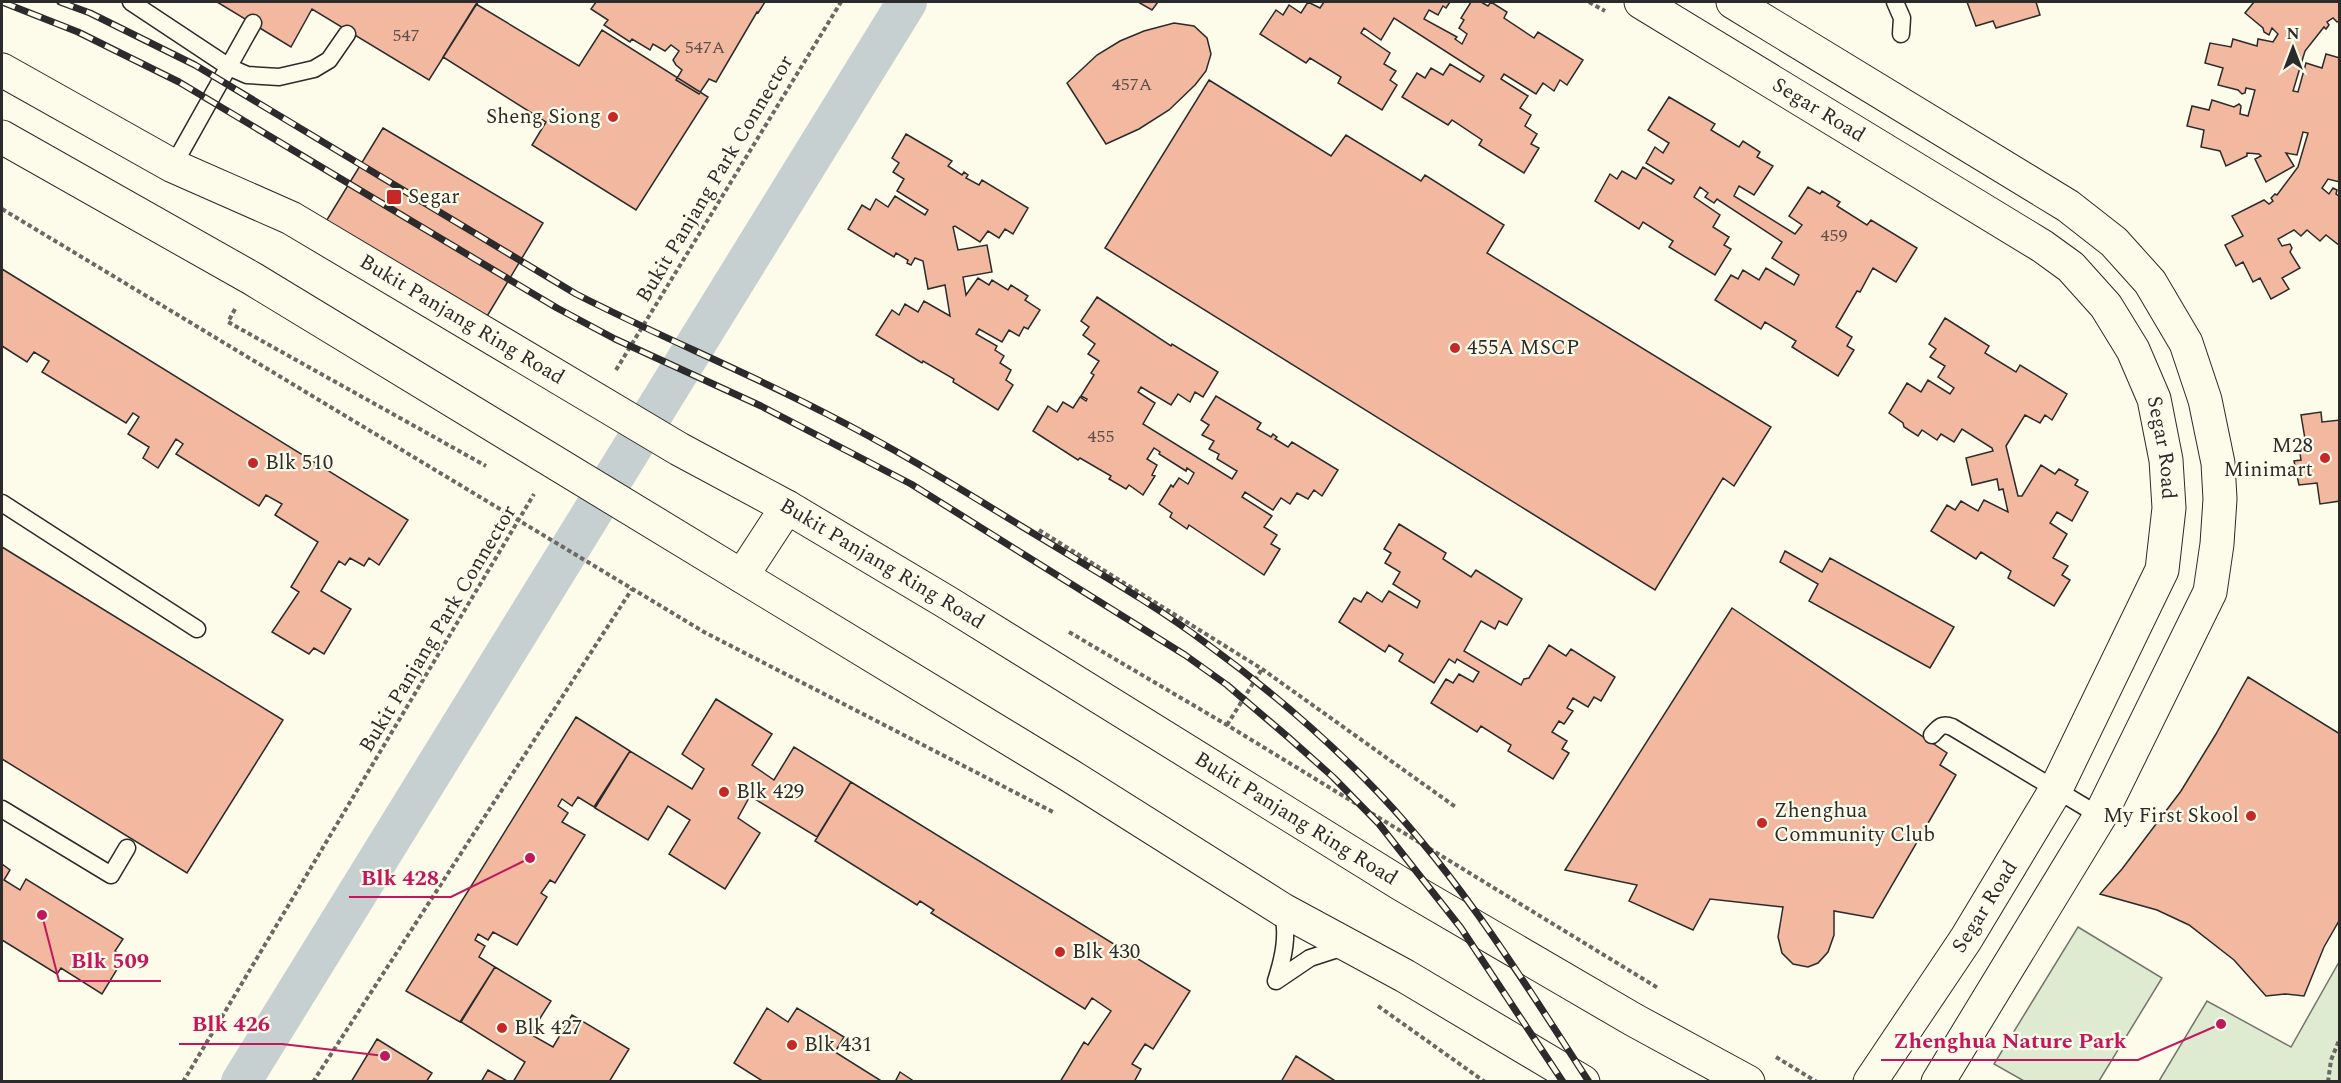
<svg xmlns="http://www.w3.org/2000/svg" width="2341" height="1083" font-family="Spectral,serif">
<rect width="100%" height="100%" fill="#fdfbea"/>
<!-- green -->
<path fill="#deebd1" stroke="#74746e" stroke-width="1.5" d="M 2078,927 L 2162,978 L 2099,1081 L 2024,1081 L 1994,1064 Z
M 2339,962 L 2339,1081 L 2159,1081 L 2207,1001 L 2291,1047 Z"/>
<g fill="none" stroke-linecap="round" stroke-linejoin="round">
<!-- canal -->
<path stroke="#c7d0d0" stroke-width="40" d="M 241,1082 L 907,2"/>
</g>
<!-- building -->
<path fill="#f2b8a0" stroke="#2b2b2b" stroke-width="1.5" d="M 217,2 L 478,2 L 429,80 L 312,9 L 291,47 Z
M 596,2 L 765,2 L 758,13 L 757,12 L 716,82 L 709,79 L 699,94 L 676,80 L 682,70 L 676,65 L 673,60 L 679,51 L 671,45 L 665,51 L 653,44 L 650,50 L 632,39 L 630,42 L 604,25 L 608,20 L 591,9 Z
M 1138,2 L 1158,2 L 1152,10 Z
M 1308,2 L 1320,8 L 1324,2 L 1450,2 L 1446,8 L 1443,6 L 1438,15 L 1429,10 L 1424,19 L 1457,37 L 1455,39 L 1462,44 L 1467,34 L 1459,28 L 1464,20 L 1461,18 L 1471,2 L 1481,2 L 1488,6 L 1491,2 L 1507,12 L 1504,18 L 1534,38 L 1538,32 L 1583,60 L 1567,85 L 1560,80 L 1554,91 L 1543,83 L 1536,94 L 1504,74 L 1501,79 L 1528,96 L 1520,108 L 1531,115 L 1525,126 L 1537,134 L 1531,144 L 1539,148 L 1524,173 L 1479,145 L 1482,140 L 1452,120 L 1448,125 L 1402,97 L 1417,73 L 1425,78 L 1431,68 L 1443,75 L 1450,64 L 1480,82 L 1484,76 L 1394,18 L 1381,40 L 1364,28 L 1361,33 L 1390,53 L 1384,64 L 1396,71 L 1390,80 L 1397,85 L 1382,110 L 1338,83 L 1341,77 L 1310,58 L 1306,63 L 1260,34 L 1276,10 L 1283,15 L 1289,5 L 1301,13 Z
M 1967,2 L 2036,2 L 2040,15 L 1996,28 L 1993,21 L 1976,26 Z
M 2254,2 L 2340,2 L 2340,21 L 2337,22 L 2333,18 L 2327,22 L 2329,25 L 2326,29 L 2324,27 L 2305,51 L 2293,91 L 2298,92 L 2306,63 L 2322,68 L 2326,54 L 2340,58 L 2340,182 L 2328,179 L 2322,188 L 2329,194 L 2333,188 L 2337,190 L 2336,194 L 2340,197 L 2340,246 L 2326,235 L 2320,241 L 2307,230 L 2301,236 L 2294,230 L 2278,239 L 2282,246 L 2290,244 L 2292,248 L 2290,252 L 2300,268 L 2282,278 L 2289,289 L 2271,299 L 2260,278 L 2253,282 L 2243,262 L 2236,266 L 2225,245 L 2243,236 L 2232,216 L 2264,200 L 2269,204 L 2273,201 L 2271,198 L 2275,194 L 2277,195 L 2298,167 L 2308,133 L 2303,132 L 2297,155 L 2286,153 L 2294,166 L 2266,182 L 2255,159 L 2261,156 L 2259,154 L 2247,153 L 2247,156 L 2226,166 L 2220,151 L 2201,147 L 2204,130 L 2187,126 L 2192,106 L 2209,110 L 2212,100 L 2234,107 L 2239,104 L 2241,106 L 2240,114 L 2248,116 L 2255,90 L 2246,88 L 2245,93 L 2242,94 L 2238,90 L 2218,85 L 2223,68 L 2205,63 L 2210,43 L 2231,47 L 2233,39 L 2257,46 L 2258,39 L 2273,42 L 2278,34 L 2272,28 L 2269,35 L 2264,32 L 2263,28 L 2245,13 Z
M 476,4 L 579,66 L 602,30 L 708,97 L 636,210 L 532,145 L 546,122 L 443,57 Z
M 1174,23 L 1194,26 L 1207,38 L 1211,54 L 1206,71 L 1195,85 L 1169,110 L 1139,129 L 1106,144 L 1067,83 L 1097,55 L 1120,41 L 1144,31 Z
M 1209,80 L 1331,156 L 1346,135 L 1421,181 L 1425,175 L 1504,225 L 1487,253 L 1771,427 L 1734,486 L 1723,478 L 1655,590 L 1105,248 Z
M 1669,97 L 1715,124 L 1711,130 L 1739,147 L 1743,141 L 1760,152 L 1757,157 L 1773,166 L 1754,195 L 1739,186 L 1734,196 L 1795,234 L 1802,225 L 1789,216 L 1808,187 L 1820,194 L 1822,191 L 1840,202 L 1837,206 L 1867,225 L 1871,220 L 1917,248 L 1896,282 L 1873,268 L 1860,292 L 1857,291 L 1836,327 L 1852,337 L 1847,346 L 1854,350 L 1838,376 L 1792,347 L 1796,341 L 1765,322 L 1761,329 L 1715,300 L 1731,275 L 1738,279 L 1743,270 L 1759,280 L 1766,268 L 1794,285 L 1799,275 L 1772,258 L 1782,242 L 1717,199 L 1714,203 L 1705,197 L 1708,193 L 1700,187 L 1694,197 L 1720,215 L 1713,227 L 1729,237 L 1724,245 L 1731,249 L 1715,275 L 1669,247 L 1673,241 L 1643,222 L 1639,229 L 1595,201 L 1610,174 L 1617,179 L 1622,171 L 1636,179 L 1643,167 L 1671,184 L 1674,180 L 1646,163 L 1655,147 L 1663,153 L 1669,143 L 1648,130 Z
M 383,128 L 543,223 L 486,318 L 325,223 Z
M 906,134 L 952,161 L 948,166 L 962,175 L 964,172 L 968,175 L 966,178 L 979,185 L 982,180 L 1028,208 L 1013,234 L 1005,229 L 999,238 L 988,231 L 980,242 L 955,226 L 953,227 L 958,250 L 987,245 L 992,272 L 963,277 L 966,295 L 978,278 L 989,285 L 992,280 L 1008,290 L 1011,285 L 1028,296 L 1025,300 L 1040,310 L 1028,329 L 1024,327 L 1019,336 L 1009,330 L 1002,342 L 979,329 L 976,334 L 997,346 L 995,350 L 1004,356 L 1000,363 L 1011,370 L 1006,380 L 1013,385 L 998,410 L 953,382 L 954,379 L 923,361 L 922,363 L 876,335 L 892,310 L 899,315 L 905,304 L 918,312 L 924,301 L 950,316 L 945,285 L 928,289 L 923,261 L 915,258 L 911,265 L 907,263 L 908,260 L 896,253 L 894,257 L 848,229 L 862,205 L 870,210 L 876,199 L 888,207 L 895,196 L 925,215 L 928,210 L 897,191 L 904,179 L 893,172 L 899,163 L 892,158 Z
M 2,269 L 408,520 L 379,565 L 369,558 L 364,566 L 350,558 L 345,565 L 339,561 L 321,591 L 351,609 L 324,654 L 314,648 L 309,654 L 272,632 L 299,592 L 291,587 L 318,542 L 275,515 L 282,504 L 266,495 L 259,506 L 176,454 L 183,444 L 176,439 L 158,468 L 143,458 L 149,447 L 128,434 L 139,417 L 133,413 L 126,423 L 42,372 L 49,361 L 34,352 L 27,362 L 2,346 Z
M 1097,297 L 1171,346 L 1172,344 L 1218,372 L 1203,397 L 1195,392 L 1190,402 L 1178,394 L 1171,405 L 1141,387 L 1138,392 L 1155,403 L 1143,424 L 1232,479 L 1237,471 L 1217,459 L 1219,454 L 1209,449 L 1214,441 L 1202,435 L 1209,425 L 1201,420 L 1216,396 L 1261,423 L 1257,429 L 1271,437 L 1273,434 L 1277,437 L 1275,439 L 1288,447 L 1292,442 L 1338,470 L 1322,496 L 1314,490 L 1308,499 L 1297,493 L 1290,504 L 1281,498 L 1273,510 L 1245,492 L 1242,497 L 1272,516 L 1264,527 L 1277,535 L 1271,544 L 1280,549 L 1264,575 L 1189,525 L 1187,529 L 1170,517 L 1172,513 L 1159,504 L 1171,485 L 1173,487 L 1179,478 L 1188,484 L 1194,473 L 1187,468 L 1186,471 L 1159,454 L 1160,452 L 1154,448 L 1147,459 L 1157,465 L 1152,475 L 1155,476 L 1143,495 L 1129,485 L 1126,489 L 1109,479 L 1111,476 L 1080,458 L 1078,460 L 1033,431 L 1048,406 L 1057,412 L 1063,402 L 1073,408 L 1080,397 L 1086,401 L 1087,399 L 1081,396 L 1094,375 L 1091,373 L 1099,361 L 1088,354 L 1095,344 L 1083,335 L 1089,327 L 1081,321 Z
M 1945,318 L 1989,346 L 1985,353 L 2016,372 L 2020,365 L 2067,394 L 2052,420 L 2045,415 L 2040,423 L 2025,415 L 2006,446 L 2018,496 L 2022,496 L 2041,465 L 2055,474 L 2059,469 L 2078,480 L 2075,485 L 2088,492 L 2072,521 L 2057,512 L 2050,523 L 2067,534 L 2053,558 L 2068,566 L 2062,575 L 2070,580 L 2054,606 L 2008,578 L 2011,571 L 1981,552 L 1976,559 L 1931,531 L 1947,505 L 1955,510 L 1961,501 L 1978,511 L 1984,500 L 2008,512 L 2003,489 L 1999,490 L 1997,479 L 1972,485 L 1966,458 L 1993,451 L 1992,448 L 1962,429 L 1954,442 L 1941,434 L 1937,440 L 1922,430 L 1918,436 L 1904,427 L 1903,423 L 1889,413 L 1907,383 L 1921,392 L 1928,380 L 1950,394 L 1954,388 L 1938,377 L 1945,366 L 1930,357 L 1936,349 L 1929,344 Z
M 2321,412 L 2322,422 L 2340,420 L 2340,501 L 2320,504 L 2317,483 L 2299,485 L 2294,461 L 2301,460 L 2298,440 L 2305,439 L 2301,415 Z
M 1399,524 L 1446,553 L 1443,559 L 1471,577 L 1476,570 L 1522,599 L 1507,625 L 1499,621 L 1495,629 L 1481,621 L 1464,651 L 1521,685 L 1524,679 L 1529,678 L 1549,645 L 1566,656 L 1571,649 L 1615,677 L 1601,701 L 1594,697 L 1588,707 L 1573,698 L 1567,708 L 1573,711 L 1564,724 L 1559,721 L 1552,732 L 1567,741 L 1562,749 L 1569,753 L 1553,779 L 1508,751 L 1511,745 L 1481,726 L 1477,732 L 1431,703 L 1446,679 L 1453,683 L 1459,674 L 1473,682 L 1479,672 L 1457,659 L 1455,663 L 1449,659 L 1434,683 L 1399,661 L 1403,654 L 1389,645 L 1385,652 L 1339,622 L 1354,598 L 1361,602 L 1367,592 L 1382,602 L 1389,591 L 1417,608 L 1420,601 L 1393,584 L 1400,572 L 1385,563 L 1391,553 L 1384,549 Z
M 2,547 L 283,720 L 187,873 L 2,759 Z
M 1785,551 L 1822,572 L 1830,558 L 1954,627 L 1930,668 L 1809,601 L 1818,584 L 1780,562 Z
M 1732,608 L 1947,753 L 1940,765 L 1956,775 L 1873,918 L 1834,911 L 1834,935 L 1828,952 L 1818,963 L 1808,967 L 1793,964 L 1782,953 L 1778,937 L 1783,907 L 1710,899 L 1693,930 L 1629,901 L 1637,885 L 1565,870 Z
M 2248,677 L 2340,734 L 2340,919 L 2324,947 L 2304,996 L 2285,994 L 2266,996 L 2234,960 L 2189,925 L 2157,910 L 2100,894 L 2122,869 L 2181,791 L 2216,734 Z
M 716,699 L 772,734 L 752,765 L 774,780 L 794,747 L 851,782 L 817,837 L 750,796 L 738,818 L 760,833 L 725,889 L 669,854 L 690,820 L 668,806 L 648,840 L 595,808 L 630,751 L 692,789 L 704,769 L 682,754 Z
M 576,717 L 630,751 L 594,807 L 578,797 L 572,806 L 562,799 L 558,806 L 568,813 L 562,822 L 585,835 L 555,883 L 550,880 L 541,893 L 547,897 L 517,945 L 493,932 L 488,940 L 478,934 L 475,940 L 485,946 L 479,957 L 495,967 L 460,1022 L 406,991 Z
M 851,782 L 1190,991 L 1153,1049 L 1145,1044 L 1132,1064 L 1141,1069 L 1134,1082 L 1060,1082 L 1084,1042 L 1088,1045 L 1111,1011 L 1092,998 L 1085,1009 L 931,913 L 934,910 L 920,901 L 917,905 L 815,841 Z
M 2,864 L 10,870 L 4,880 L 20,890 L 26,879 L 123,939 L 115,951 L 124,958 L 102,994 L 61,968 L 57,974 L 2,940 Z
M 495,967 L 551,1001 L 530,1034 L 553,1047 L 572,1015 L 629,1049 L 609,1082 L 513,1082 L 525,1062 L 461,1022 Z
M 767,1008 L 788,1022 L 797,1008 L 844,1037 L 835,1052 L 883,1082 L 764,1082 L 734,1063 Z
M 377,1039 L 432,1073 L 426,1082 L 351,1082 Z
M 1296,1056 L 1337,1082 L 1281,1082 Z
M 488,1070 L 509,1082 L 481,1082 Z
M 900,1072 L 915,1082 L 895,1082 Z"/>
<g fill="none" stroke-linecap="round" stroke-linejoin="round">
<defs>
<path id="lane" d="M 131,2 L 229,67 L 247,75 L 279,77 L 314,69 L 329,60 L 347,34
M 1895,2 L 1902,18 L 1901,34
M 173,166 L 253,23
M 2,503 L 197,629
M 1932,735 C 1939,727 1942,723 1952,727 L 2100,816
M 2,809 L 111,875 L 127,848
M 1276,981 L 1310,958 L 1347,946
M 1276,981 C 1284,956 1288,936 1283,910"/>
<g id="secondary">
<path id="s1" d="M 1641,2 L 2042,246 L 2071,267 L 2106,306 L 2133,350 L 2154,399 L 2166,460 L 2169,508 L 2162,570 L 2055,791 L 1966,939 L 1870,1082"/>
<path d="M 1733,2 L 2068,206 L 2114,242 L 2150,282 L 2186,343 L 2205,400 L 2218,463 L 2220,499 L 2217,544 L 2210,592 L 2100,816 L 1938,1082"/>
<path id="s2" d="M 2,70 L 173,166 L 291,218 L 679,449 L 787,507 L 948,603 L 1401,884 L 1634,1020 L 1748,1082"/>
<path d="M 2,137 L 253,279 L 1069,775 L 1283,910 L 1405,976 L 1583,1082"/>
<path d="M 742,576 L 787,507"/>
</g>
</defs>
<!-- lane casing -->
<use href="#lane" stroke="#2b2b2b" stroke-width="19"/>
<!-- secondary casing -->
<use href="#secondary" stroke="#2b2b2b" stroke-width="35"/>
<!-- path -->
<path stroke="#6a6964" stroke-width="4" stroke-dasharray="4.5 3" stroke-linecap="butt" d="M 1589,2 L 1605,11
M 2,209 L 704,632 L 1055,813
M 235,309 L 228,322 L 486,466
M 616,370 L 841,2
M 1039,530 L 1262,669 L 1457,808
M 1069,632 L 1227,725 L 1658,988
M 1227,725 L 1262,669
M 1378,1006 L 1485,1082
M 1776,1057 L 1817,1082
M 183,1082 L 534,494
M 313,1082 L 632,589
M 2328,1082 L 2331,1060 L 2340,1038"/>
<!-- lane -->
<use href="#lane" stroke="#fdfbea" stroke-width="16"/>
<!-- secondary -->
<use href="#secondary" stroke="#fdfbea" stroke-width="33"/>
<defs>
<path id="rail" d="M 2,2 L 78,32 L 179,82 L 557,308 L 615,339 L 761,406 L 911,484 L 1185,655 L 1227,685 L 1288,737 L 1333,777 L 1379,824 L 1461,928 L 1563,1082
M 60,2 L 90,13 L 195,65 L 576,294 C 658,336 744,371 825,413 C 900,451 970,495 1041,538 C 1097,572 1155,605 1207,644 C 1263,685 1318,731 1367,781 C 1455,870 1521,977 1589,1082"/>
</defs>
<!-- rail casing -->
<use href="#rail" stroke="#2b2b2b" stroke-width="7"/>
<!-- rail -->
<use href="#rail" stroke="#fdfbea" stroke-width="4.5" stroke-dasharray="14" stroke-linecap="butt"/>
</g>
<!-- markers -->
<g fill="#c62828" stroke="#fdfbea" stroke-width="2">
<circle cx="613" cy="117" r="6"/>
<rect x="386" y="189" width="16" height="16" rx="3"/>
<circle cx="1455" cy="348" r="6"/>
<circle cx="2325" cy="458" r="6"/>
<circle cx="253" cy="463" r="6"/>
<circle cx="724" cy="792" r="6"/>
<circle cx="2251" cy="816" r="6"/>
<circle cx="1762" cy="823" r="6"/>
<circle cx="1060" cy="952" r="6"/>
<circle cx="502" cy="1028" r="6"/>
<circle cx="792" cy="1045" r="6"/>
</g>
<g text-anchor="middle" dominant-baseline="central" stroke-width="4.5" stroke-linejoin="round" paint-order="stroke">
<!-- number labels -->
<g font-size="18" fill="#5d4e48">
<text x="406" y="35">547</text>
<text x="705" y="47">547A</text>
<text x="1132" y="84">457A</text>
<text x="1834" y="235">459</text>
<text x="1101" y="436">455</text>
</g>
<!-- street labels -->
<g font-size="21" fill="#2b2b2b" stroke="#fdfbea">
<text stroke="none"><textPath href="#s1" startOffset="208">Segar Road</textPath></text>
<text transform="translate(715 179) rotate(-59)">Bukit Panjang Park Connector</text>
<text stroke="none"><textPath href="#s2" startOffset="524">Bukit Panjang Ring Road</textPath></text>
<text stroke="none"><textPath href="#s1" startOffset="712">Segar Road</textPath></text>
<text stroke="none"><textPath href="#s2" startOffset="1010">Bukit Panjang Ring Road</textPath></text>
<text transform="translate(438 629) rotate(-59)">Bukit Panjang Park Connector</text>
<text stroke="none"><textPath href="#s2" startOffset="1496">Bukit Panjang Ring Road</textPath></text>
<text transform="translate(1985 907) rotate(-58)">Segar Road</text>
</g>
<!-- poi labels -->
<g font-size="21" fill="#2b2b2b" stroke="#fdfbea" text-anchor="start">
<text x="601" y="117" text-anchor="end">Sheng Siong</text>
<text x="408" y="197">Segar</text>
<text x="1467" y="348">455A MSCP</text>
<text x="2313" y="446" text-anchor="end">M28<tspan x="2313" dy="24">Minimart</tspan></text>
<text x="265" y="463">Blk 510</text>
<text x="736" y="792">Blk 429</text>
<text x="1774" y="811">Zhenghua<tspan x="1774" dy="24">Community Club</tspan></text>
<text x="2239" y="816" text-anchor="end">My First Skool</text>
<text x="1072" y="952">Blk 430</text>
<text x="514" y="1028">Blk 427</text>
<text x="804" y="1045">Blk 431</text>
</g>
</g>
<!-- callouts -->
<path fill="none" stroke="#c2185b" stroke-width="2" d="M530 858L451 897H349M42 915L59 981H161M385 1056L282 1044H179M2221 1024L2138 1060H1881"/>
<g fill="#c2185b" stroke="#fdfbea" stroke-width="2">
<circle cx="530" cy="858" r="6"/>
<circle cx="42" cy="915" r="6"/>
<circle cx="385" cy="1056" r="6"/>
<circle cx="2221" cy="1024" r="6"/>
</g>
<g font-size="22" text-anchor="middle" font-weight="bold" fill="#c2185b" stroke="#fdfbea" stroke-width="4.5" stroke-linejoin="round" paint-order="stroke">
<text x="400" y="885">Blk 428</text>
<text x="110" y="968">Blk 509</text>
<text x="231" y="1031">Blk 426</text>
<text x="2010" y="1048">Zhenghua Nature Park</text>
</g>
<!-- border -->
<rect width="2341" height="1083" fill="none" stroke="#2b2b2b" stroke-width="6"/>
<!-- north arrow -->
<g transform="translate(2293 48)" stroke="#fdfbea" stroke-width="4.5" paint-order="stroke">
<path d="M0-4.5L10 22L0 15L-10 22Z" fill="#2b2b2b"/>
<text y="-9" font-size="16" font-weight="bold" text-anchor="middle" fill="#2b2b2b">N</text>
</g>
</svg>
